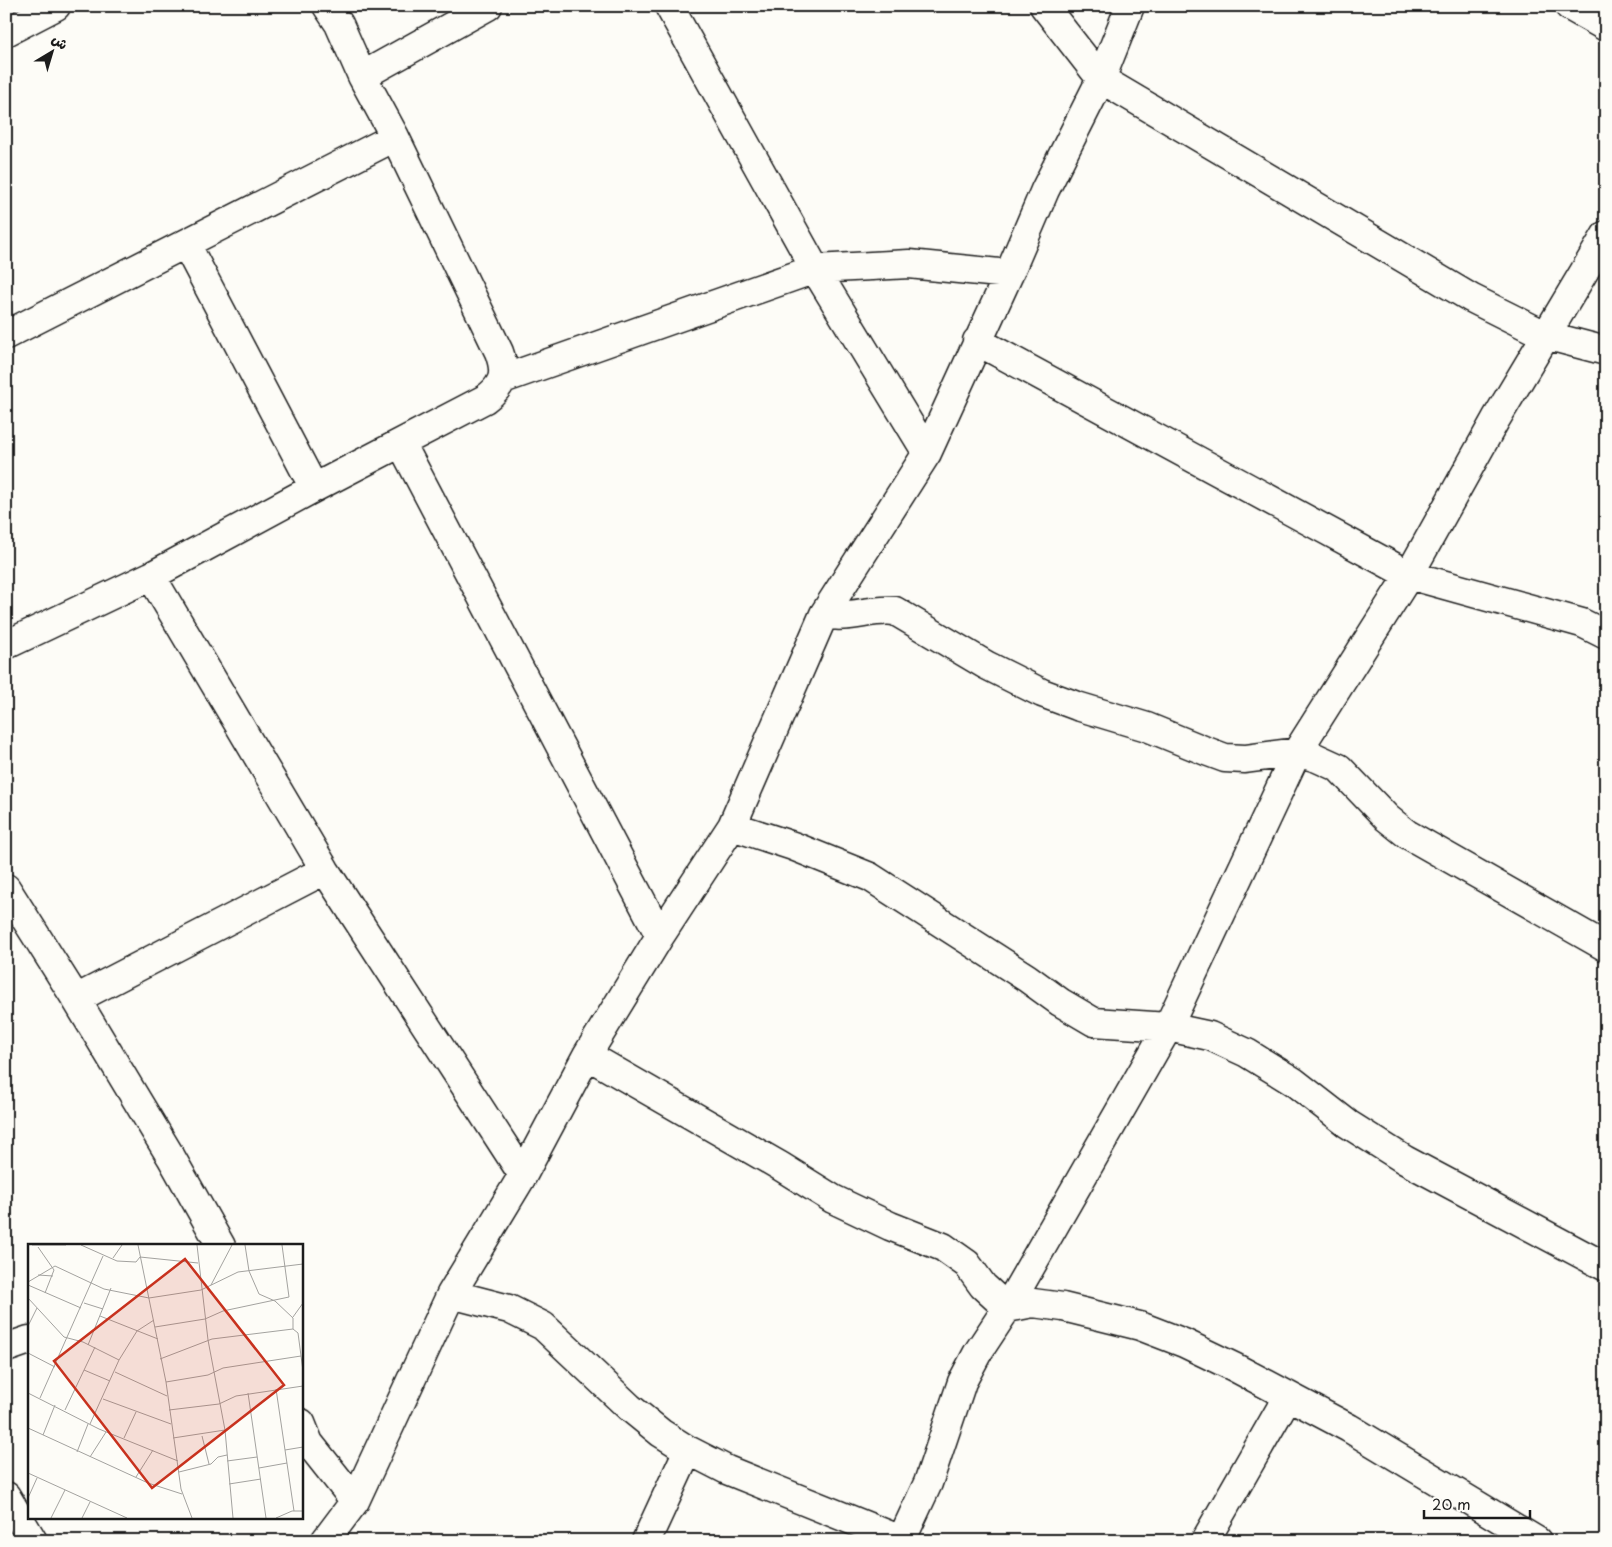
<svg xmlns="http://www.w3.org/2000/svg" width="1612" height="1547" font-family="'Playpen Sans','Playpen Sans Arabic',sans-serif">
<rect width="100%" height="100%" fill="#fdfcf7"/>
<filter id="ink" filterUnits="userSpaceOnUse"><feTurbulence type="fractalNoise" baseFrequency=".02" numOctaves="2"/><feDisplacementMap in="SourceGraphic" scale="10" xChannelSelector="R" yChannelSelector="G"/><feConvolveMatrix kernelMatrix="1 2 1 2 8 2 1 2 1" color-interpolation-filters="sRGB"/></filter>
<g filter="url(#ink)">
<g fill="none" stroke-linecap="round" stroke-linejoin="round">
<defs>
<path id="minor" d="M 669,6 L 815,269 L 927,453
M 1044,6 L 1101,79 L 1471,298 L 1545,335 L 1606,351
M 1569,6 L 1606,27
M 6,32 L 56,6
M 362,76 L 488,6
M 186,244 L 314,488
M 6,335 L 395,137
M 977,341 L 1409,575 L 1582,623 L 1606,635
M 503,379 L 815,269 L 909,264 L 1009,274
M 401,443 L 660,936
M 151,576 L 325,870 L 523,1175
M 824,614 C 848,620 871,608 895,611 L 986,665 L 1042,693 L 1077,706 L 1147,727 L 1206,751 L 1225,758 L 1245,759 L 1297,752 L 1317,758 L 1339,768 L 1387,818 L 1407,834 L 1606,947
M 6,645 L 151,576 L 314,488 L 485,399 C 504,385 507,374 499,352 L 395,137 L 362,76 L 339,24 L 327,6
M 732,826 L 793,846 L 870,877 L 1027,978 L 1060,1002 L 1094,1022 L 1168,1027 L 1210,1036 L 1247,1053 L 1294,1082 L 1348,1124 L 1405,1160 L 1606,1267
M 6,888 L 76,999 L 171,1157 L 221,1246
M 76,999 L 325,870
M 587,1055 L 780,1166 L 833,1199 L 890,1226 L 943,1247 L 967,1264 L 983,1286 L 1007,1308 L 1033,1303 L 1063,1307 L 1140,1326 L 1184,1343 L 1234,1367 L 1349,1428 L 1537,1541
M 451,1294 L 509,1309 L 543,1326 L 629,1407 L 661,1433 L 688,1450 L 727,1470 L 901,1540
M 6,1348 L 29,1340
M 301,1423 L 309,1443 L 355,1501
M 6,1496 L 33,1541
M 325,1541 L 355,1501 L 451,1294 L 523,1175 L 587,1055 L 660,936 L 732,826 L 824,614 L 927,453 L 1009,274 L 1045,190 L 1101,79 L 1130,6
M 646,1541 L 688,1450
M 901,1541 L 928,1483 L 962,1382 L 978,1352 L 1007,1308 L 1168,1027 L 1297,752 L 1409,575 L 1496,419 L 1606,235
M 1205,1541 L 1288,1396"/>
</defs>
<!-- minor casing -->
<use href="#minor" stroke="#1c1c1c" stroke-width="31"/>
<!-- minor -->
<use href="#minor" stroke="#fdfcf7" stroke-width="28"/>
</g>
</g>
<!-- overview -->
<g transform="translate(28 1244)">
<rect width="275" height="275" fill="#fdfcf7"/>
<path fill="none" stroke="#a3a29f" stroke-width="1" d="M 4,1 L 38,1M 53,1 L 89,17 L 108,18 L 112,13 L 170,19M 110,1 L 138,138 L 153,245 L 164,274M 169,1 L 180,96 L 197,186 L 205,274M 217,1 L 221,27 L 231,50 L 247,57 L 265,74 L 265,85M 10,3 L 26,26 L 17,49M 85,14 L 94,1M 10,31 L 25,32M 0,38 L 27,22 L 76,45 L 121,54 L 173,46 L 210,28 L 275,20M 0,41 L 53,64M 183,41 L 204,1M 0,54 L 36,93 L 55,98 L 91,116 L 62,180M 56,59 L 75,65M 72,72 L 130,95M 265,73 L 275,59M 0,82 L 9,64M 127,83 L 177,75 L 195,67 L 261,53 L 254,1M 60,101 L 83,44M 0,109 L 27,123M 132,115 L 184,95 L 265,85 L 270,89 L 275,127M 91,116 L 109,87 L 126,76M 56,126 L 82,137M 87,128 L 139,152M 138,138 L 180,131 L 195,124 L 273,112M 248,145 L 266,267M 0,149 L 71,185 L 150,217M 220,149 L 238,274M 12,154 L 75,12M 75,155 L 143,180M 37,166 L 67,103M 141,166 L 191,160 L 208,152 L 275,142M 0,184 L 120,239 L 154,250M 15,191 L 27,161M 174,192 L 181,220M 96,194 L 108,168M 145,194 L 197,186M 257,206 L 275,203M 49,208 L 60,180M 62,213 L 78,188M 199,217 L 229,213M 231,224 L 259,219M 151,228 L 183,220 L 190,213 L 199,211M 0,229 L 99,274M 108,233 L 125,206M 201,240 L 233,235M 0,254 L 9,234M 23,274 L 37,246M 54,274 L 62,258M 248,274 L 264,267 L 275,267"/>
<path fill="#c8321e" fill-opacity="0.15" stroke="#c8321e" stroke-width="2.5" d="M 157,15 L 256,141 L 124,244 L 26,117 Z"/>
<rect width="275" height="275" fill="none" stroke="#1c1c1c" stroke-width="2.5"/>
</g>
<!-- margin -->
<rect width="1612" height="1547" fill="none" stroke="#fdfcf7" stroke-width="25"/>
<rect x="12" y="12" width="1587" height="1522" fill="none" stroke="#1c1c1c" stroke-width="2" filter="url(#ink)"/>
<!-- north arrow -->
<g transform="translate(52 52) rotate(38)" stroke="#fdfcf7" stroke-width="4" paint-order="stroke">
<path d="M0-4L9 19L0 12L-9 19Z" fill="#1c1c1c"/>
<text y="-8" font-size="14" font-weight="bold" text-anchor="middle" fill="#1c1c1c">ش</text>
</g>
<!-- scale -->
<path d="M1424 1510v8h106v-8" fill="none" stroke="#1c1c1c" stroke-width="2.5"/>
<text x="1432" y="1510" font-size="15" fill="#1c1c1c" stroke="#fdfcf7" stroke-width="4" paint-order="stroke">20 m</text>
</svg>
